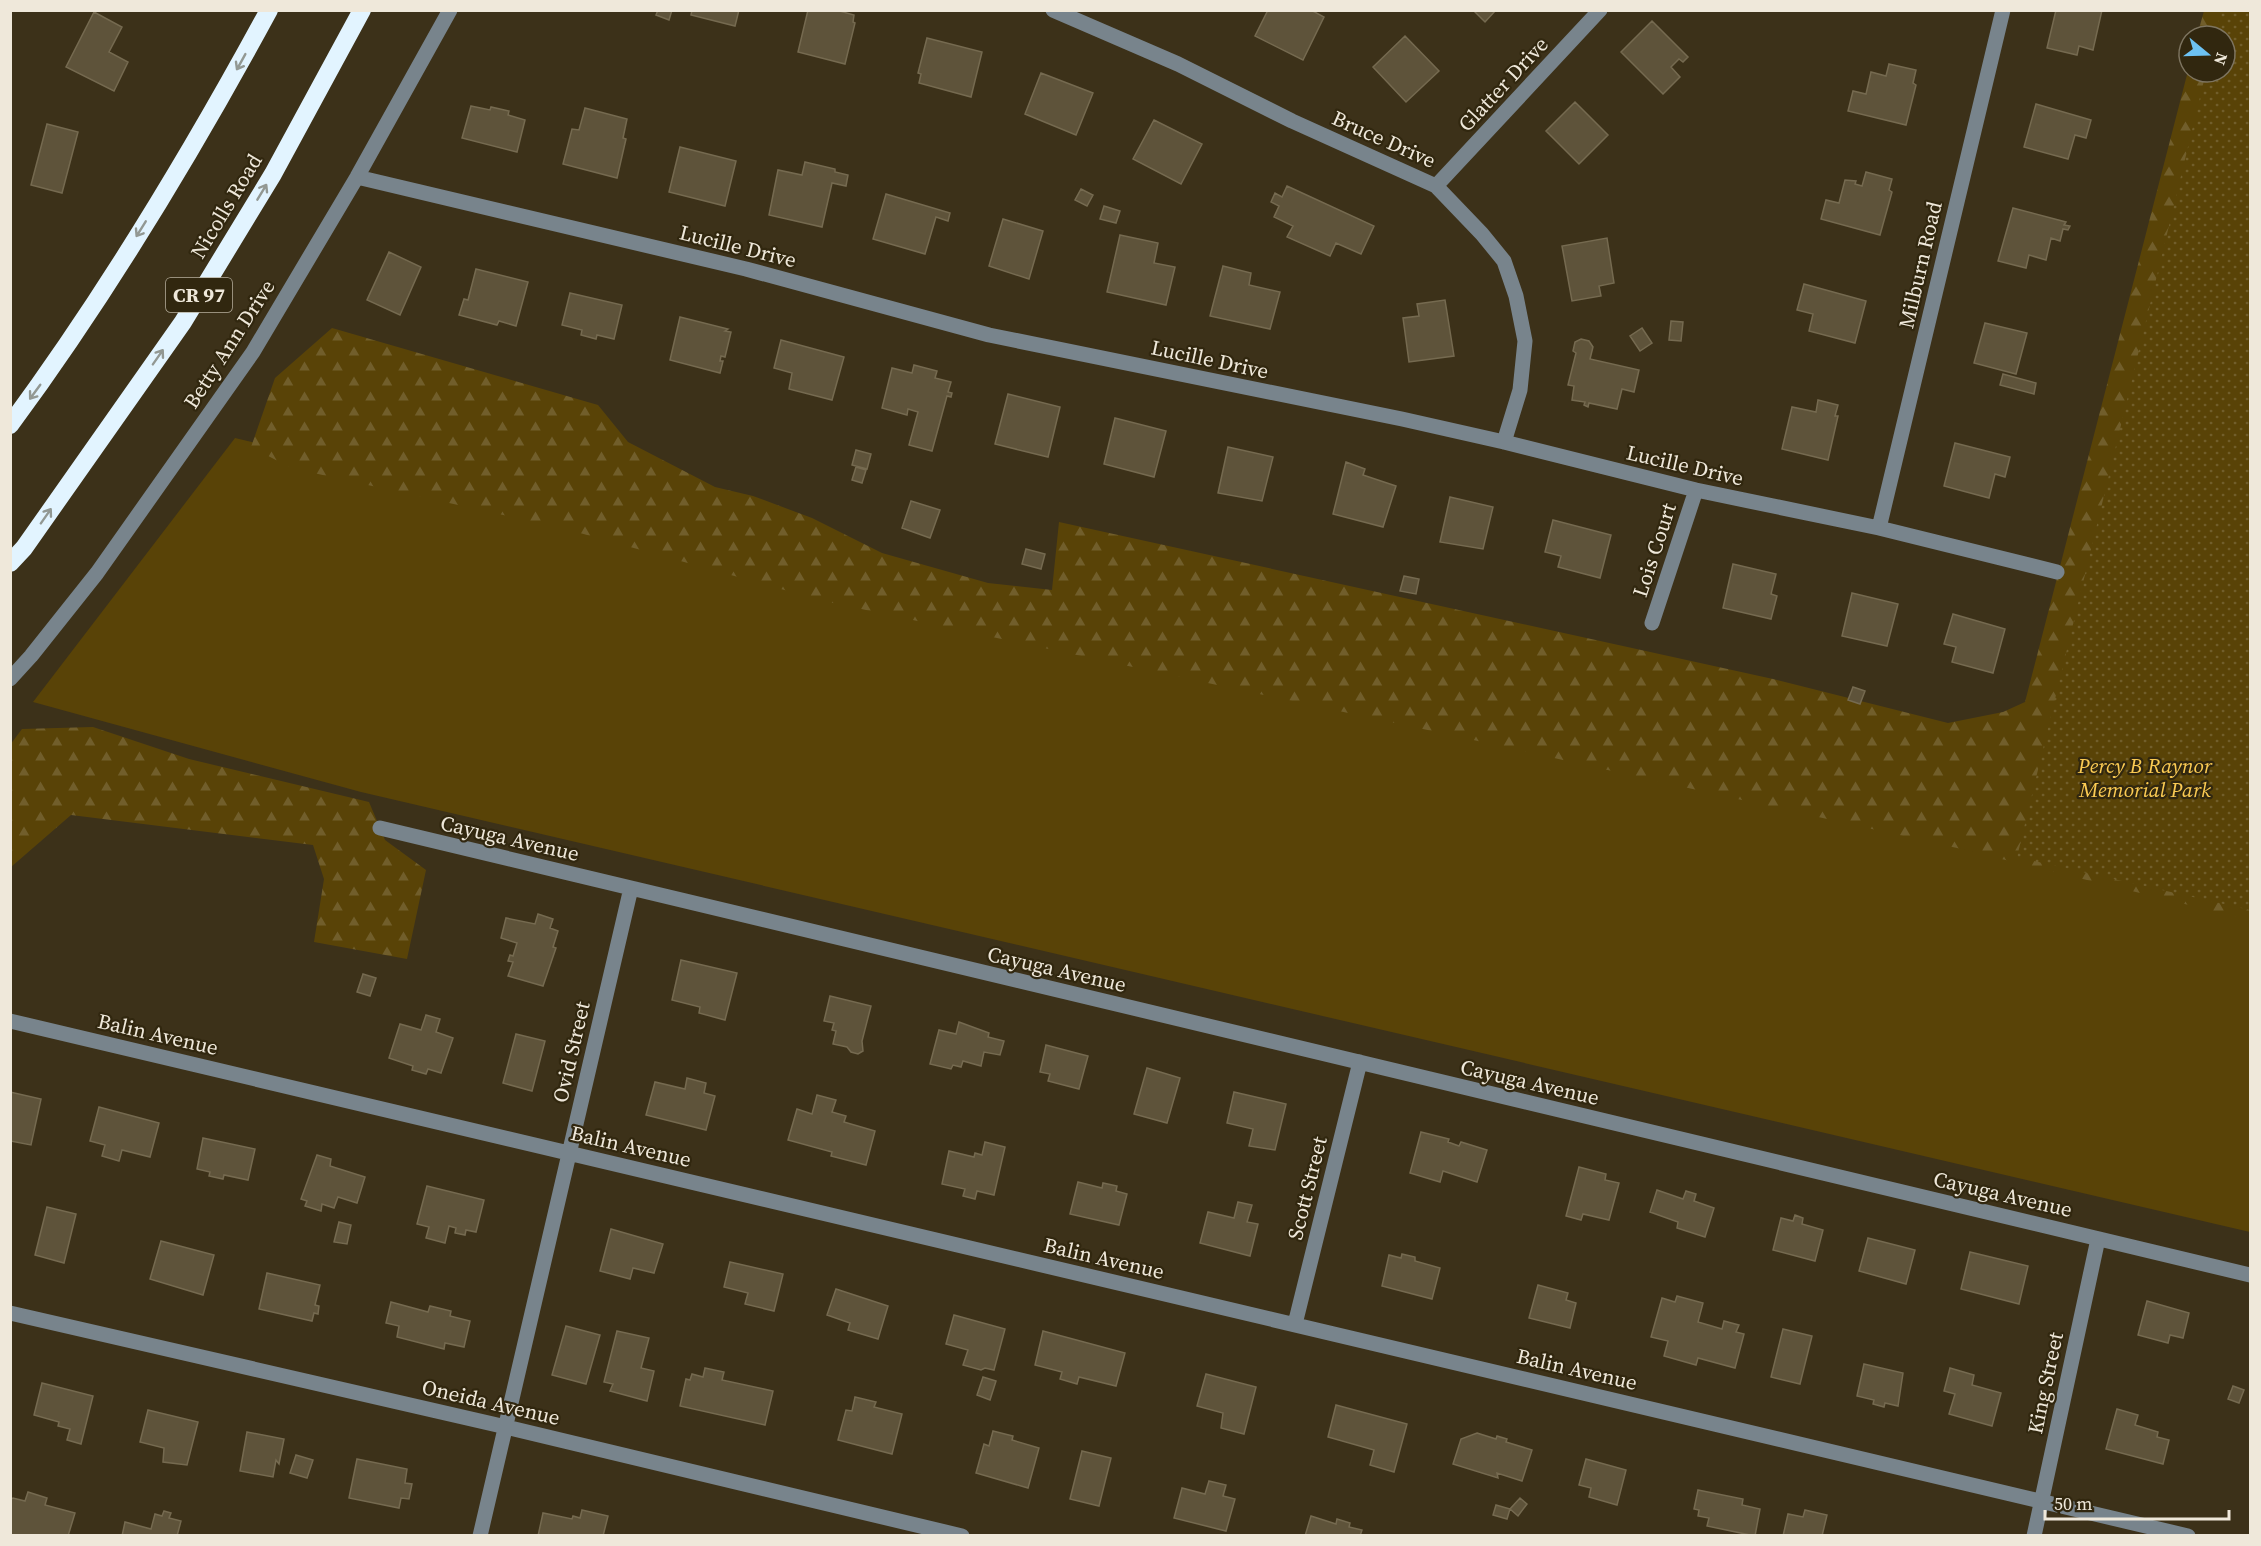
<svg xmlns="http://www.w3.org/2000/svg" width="2261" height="1546" font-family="'Source Serif 4',serif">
<defs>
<pattern id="forest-firs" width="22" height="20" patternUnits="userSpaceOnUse" patternTransform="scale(1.5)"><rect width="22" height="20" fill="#594307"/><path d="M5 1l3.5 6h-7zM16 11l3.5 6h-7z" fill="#715e2b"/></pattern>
<pattern id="park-dots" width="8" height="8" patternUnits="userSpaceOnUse" patternTransform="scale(1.5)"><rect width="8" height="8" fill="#594307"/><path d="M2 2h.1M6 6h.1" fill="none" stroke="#715e2b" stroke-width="1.8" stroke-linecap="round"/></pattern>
</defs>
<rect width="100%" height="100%" fill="#3c3119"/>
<!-- grass -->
<path fill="#594307" d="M 235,438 L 2250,917 L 2250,1232 L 361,792 L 33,702 Z"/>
<!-- forest -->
<path fill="url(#forest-firs)" d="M 2204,11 L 2250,11 L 2250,920 L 1957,848 L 1451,735 L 824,601 L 562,528 L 291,468 L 251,447 L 275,378 L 332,328 L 598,405 L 628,442 L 715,487 L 753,496 L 812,518 L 882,553 L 988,583 L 1052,590 L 1059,522 L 1773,679 L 1948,723 L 2003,712 L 2025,702 L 2189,67 L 2189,72 L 2225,72 L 2225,36 L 2197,36 Z
M 93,727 L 189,759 L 369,802 L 385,840 L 426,870 L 407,959 L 314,942 L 324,879 L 313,845 L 71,815 L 11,867 L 10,745 L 22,729 Z"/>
<!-- park -->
<path fill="url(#park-dots)" d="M 2221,11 L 2250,11 L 2250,910 L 2017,857 L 2206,72 L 2225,72 L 2225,36 L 2215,36 Z"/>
<!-- building -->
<path fill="#5e533a" stroke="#756a50" stroke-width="1.5" d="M 658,10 L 672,10 L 669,20 L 656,15 Z
M 692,10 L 739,10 L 735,26 L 691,15 Z
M 808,10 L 836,10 L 854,15 L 853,22 L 855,23 L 845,64 L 798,52 Z
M 1268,10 L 1311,10 L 1324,17 L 1303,60 L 1255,36 Z
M 1473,10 L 1496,10 L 1485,22 Z
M 2056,10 L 2102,10 L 2093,50 L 2079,46 L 2077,55 L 2047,48 Z
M 94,12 L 122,27 L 109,52 L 128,62 L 114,91 L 66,67 Z
M 1652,21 L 1688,57 L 1683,62 L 1679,59 L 1671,67 L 1680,77 L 1663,94 L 1621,52 Z
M 1405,36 L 1439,71 L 1406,102 L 1373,67 Z
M 927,38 L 982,52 L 971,97 L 919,83 L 921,74 L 918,73 Z
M 1889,64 L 1916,70 L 1913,83 L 1916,85 L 1906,125 L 1848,111 L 1853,91 L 1866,94 L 1871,72 L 1886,76 Z
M 1041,73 L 1093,93 L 1076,135 L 1025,114 Z
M 1575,102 L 1608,135 L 1579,164 L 1546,131 Z
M 2036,104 L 2091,120 L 2086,138 L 2075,135 L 2068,159 L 2024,147 Z
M 471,106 L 490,110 L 491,107 L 509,111 L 508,115 L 525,120 L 517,152 L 462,138 Z
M 585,108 L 627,119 L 623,138 L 626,139 L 617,178 L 563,164 L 572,129 L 579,130 Z
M 1154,120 L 1202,144 L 1181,184 L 1133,159 Z
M 47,124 L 78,132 L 62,193 L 31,185 Z
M 680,147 L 736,161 L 725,206 L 669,192 Z
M 805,162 L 835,169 L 835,172 L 848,175 L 846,186 L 832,183 L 822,227 L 769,215 L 778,170 L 802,175 Z
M 1866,172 L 1892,179 L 1889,190 L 1892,192 L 1880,235 L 1821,219 L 1826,200 L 1839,203 L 1845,180 L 1856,181 L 1855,184 L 1862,186 Z
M 1287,186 L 1374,226 L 1361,254 L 1336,243 L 1330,256 L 1287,237 L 1293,226 L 1274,217 L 1279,206 L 1271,202 L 1275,193 L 1282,197 Z
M 1081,189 L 1093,195 L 1087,206 L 1075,200 Z
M 886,194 L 950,213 L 948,221 L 936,217 L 925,254 L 873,239 Z
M 1104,206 L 1120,211 L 1116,223 L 1100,219 Z
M 2013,208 L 2066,222 L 2064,225 L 2070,226 L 2068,230 L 2063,229 L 2060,241 L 2051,238 L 2046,260 L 2029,255 L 2026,268 L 1998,261 Z
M 1003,219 L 1043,231 L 1029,279 L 989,266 Z
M 1120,235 L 1158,243 L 1154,263 L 1175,267 L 1166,305 L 1107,292 Z
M 1607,238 L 1614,283 L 1599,286 L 1601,296 L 1572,301 L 1562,246 Z
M 389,252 L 421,267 L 400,315 L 367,300 Z
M 1223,266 L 1251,273 L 1249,285 L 1280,292 L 1270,329 L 1210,316 Z
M 476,269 L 528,282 L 516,326 L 499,321 L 497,325 L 459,315 L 464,299 L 468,300 Z
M 1804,284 L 1866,301 L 1855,343 L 1809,331 L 1813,314 L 1797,310 Z
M 570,293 L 622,305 L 614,339 L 597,335 L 596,339 L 581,335 L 582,330 L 562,325 Z
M 1445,300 L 1454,356 L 1409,362 L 1403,318 L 1419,316 L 1417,304 Z
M 680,317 L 728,329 L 725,331 L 731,332 L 725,357 L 721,356 L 720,361 L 723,361 L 720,373 L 670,360 Z
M 1671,321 L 1683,322 L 1681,341 L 1669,340 Z
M 1985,323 L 2027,333 L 2016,374 L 1974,363 Z
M 1642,328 L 1652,343 L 1640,351 L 1630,336 Z
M 1581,339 L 1589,341 L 1593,347 L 1590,359 L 1639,370 L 1634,392 L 1622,389 L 1617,409 L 1589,403 L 1588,407 L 1584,405 L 1585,402 L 1572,400 L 1574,386 L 1568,385 L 1576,353 L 1573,351 L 1575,342 Z
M 781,340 L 844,357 L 832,400 L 789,389 L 792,373 L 774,368 Z
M 914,365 L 937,371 L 935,378 L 951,382 L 948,392 L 952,393 L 951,397 L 947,396 L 932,451 L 909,445 L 918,412 L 908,409 L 907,415 L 882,408 L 892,368 L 912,373 Z
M 2003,374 L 2036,383 L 2034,394 L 2000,385 Z
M 1008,394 L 1060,407 L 1048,457 L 995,444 Z
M 1818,400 L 1838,405 L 1835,416 L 1838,416 L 1828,460 L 1782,449 L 1792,407 L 1816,412 Z
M 1115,418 L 1166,431 L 1154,477 L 1104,464 Z
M 1955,443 L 2010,457 L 2005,477 L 1995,474 L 1989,498 L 1944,486 Z
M 1228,447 L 1273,457 L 1262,501 L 1218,493 Z
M 856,450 L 871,454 L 867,469 L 852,465 Z
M 1346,462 L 1365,469 L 1363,475 L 1396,486 L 1383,527 L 1333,514 Z
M 856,467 L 866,470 L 862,483 L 852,480 Z
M 1450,497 L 1493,507 L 1483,549 L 1440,542 Z
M 911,501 L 940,510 L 930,538 L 902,528 Z
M 1553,520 L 1611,535 L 1600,578 L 1558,567 L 1561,556 L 1545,552 Z
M 1026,549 L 1045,554 L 1041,569 L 1022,564 Z
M 1733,564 L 1776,574 L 1771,594 L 1777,596 L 1771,619 L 1723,608 Z
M 1404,576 L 1419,579 L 1416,594 L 1400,591 Z
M 1852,593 L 1898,604 L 1887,646 L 1842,636 Z
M 1953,614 L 2005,629 L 1993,673 L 1952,662 L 1956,647 L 1944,644 Z
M 1853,687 L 1865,691 L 1860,704 L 1848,700 Z
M 538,914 L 553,919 L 550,928 L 558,931 L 553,947 L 556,948 L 543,986 L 508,976 L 513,962 L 508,961 L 510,955 L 513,956 L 517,943 L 501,938 L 506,918 L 535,924 Z
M 681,960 L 737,973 L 725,1020 L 699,1013 L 700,1007 L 672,1000 Z
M 363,974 L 376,978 L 370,996 L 357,992 Z
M 830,996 L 871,1006 L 862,1041 L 863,1051 L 858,1054 L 851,1052 L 847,1047 L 833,1044 L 836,1031 L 832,1030 L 834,1023 L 824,1021 Z
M 426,1015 L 440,1019 L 436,1032 L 453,1038 L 441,1073 L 428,1069 L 426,1074 L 412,1070 L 413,1066 L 389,1058 L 400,1024 L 421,1030 Z
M 959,1022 L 989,1033 L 988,1037 L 1004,1041 L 1000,1055 L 984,1052 L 981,1066 L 963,1061 L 961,1067 L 953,1065 L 951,1069 L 930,1064 L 939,1030 L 956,1034 Z
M 516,1034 L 545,1041 L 532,1091 L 503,1083 Z
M 1046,1045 L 1088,1056 L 1079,1089 L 1048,1081 L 1050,1074 L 1040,1072 Z
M 1147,1068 L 1180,1078 L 1167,1123 L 1134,1114 Z
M 687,1078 L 706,1083 L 704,1093 L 715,1096 L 706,1130 L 646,1115 L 655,1082 L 685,1089 Z
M 10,1092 L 41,1099 L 31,1145 L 10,1141 Z
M 1234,1092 L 1286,1104 L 1275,1150 L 1249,1146 L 1253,1129 L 1227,1123 Z
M 817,1095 L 836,1100 L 832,1112 L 846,1116 L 844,1122 L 875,1131 L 866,1165 L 831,1156 L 832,1152 L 788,1140 L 797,1109 L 812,1114 Z
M 99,1107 L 159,1123 L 150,1157 L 122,1150 L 119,1161 L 102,1156 L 105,1145 L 90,1141 Z
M 1421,1132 L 1449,1139 L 1448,1142 L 1459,1146 L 1461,1142 L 1487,1150 L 1477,1182 L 1443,1171 L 1440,1182 L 1410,1173 Z
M 203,1138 L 255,1149 L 248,1180 L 224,1175 L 223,1179 L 209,1176 L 210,1172 L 197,1169 Z
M 985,1142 L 1005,1147 L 994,1195 L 977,1191 L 975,1199 L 963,1196 L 965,1189 L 942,1184 L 949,1151 L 974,1157 L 975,1153 L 982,1155 Z
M 317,1155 L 331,1159 L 330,1166 L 365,1177 L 357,1203 L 338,1197 L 334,1208 L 322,1204 L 321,1211 L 305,1206 L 307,1201 L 301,1199 Z
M 1579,1167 L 1606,1174 L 1605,1180 L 1619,1183 L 1609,1220 L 1583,1214 L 1581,1220 L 1566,1216 Z
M 1078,1182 L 1102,1188 L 1103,1183 L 1117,1186 L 1116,1191 L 1127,1194 L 1119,1225 L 1070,1214 Z
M 427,1186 L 484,1200 L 476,1232 L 466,1230 L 465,1235 L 455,1233 L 456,1228 L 449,1226 L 445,1243 L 426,1238 L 429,1227 L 417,1224 Z
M 1657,1190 L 1683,1199 L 1686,1191 L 1696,1194 L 1694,1201 L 1714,1208 L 1705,1237 L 1677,1228 L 1678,1222 L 1650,1212 Z
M 1238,1202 L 1252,1205 L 1247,1222 L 1258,1224 L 1250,1256 L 1200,1243 L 1208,1212 L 1234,1218 Z
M 47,1207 L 76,1214 L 64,1263 L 35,1255 Z
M 1795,1215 L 1803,1218 L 1802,1224 L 1823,1230 L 1815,1261 L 1773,1250 L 1781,1218 L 1793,1221 Z
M 339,1222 L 351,1225 L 347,1244 L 334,1242 Z
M 611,1229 L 663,1244 L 654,1273 L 633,1268 L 630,1279 L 600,1271 Z
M 1868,1238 L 1915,1250 L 1906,1284 L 1859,1271 Z
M 161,1241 L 214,1255 L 203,1295 L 150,1279 Z
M 1970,1252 L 2028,1266 L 2019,1304 L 1961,1289 Z
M 1402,1254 L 1415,1257 L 1415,1261 L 1440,1268 L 1432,1299 L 1382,1286 L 1389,1255 L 1401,1258 Z
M 730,1262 L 783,1274 L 774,1311 L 745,1304 L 748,1293 L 724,1287 Z
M 267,1273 L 320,1285 L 315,1305 L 319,1306 L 318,1314 L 314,1313 L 312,1321 L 259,1309 Z
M 1538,1285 L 1568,1293 L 1566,1300 L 1576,1303 L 1570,1328 L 1529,1318 Z
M 836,1289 L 888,1306 L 878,1339 L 848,1330 L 850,1323 L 827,1315 Z
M 1677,1296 L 1703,1303 L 1698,1322 L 1722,1329 L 1724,1321 L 1739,1325 L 1736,1332 L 1744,1334 L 1735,1368 L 1698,1358 L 1696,1365 L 1664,1356 L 1668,1341 L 1651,1337 L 1662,1298 L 1675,1302 Z
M 2147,1301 L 2189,1313 L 2183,1338 L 2170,1335 L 2168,1343 L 2138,1335 Z
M 391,1302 L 428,1312 L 430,1306 L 451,1311 L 450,1316 L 470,1321 L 464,1347 L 445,1343 L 444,1349 L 397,1337 L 399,1326 L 386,1323 Z
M 954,1315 L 1005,1329 L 994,1370 L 985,1368 L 981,1370 L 963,1365 L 968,1350 L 946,1344 Z
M 566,1326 L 600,1335 L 586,1384 L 552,1375 Z
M 1783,1329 L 1812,1336 L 1800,1384 L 1771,1377 Z
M 617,1331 L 649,1338 L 641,1368 L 654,1371 L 647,1401 L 610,1391 L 613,1384 L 604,1382 Z
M 1043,1331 L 1125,1353 L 1116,1386 L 1079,1377 L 1077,1384 L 1060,1379 L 1062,1372 L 1035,1365 Z
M 1864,1364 L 1903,1373 L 1898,1406 L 1885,1403 L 1884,1407 L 1873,1404 L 1874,1400 L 1857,1396 Z
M 705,1368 L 724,1372 L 722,1380 L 773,1391 L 765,1425 L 680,1406 L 686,1379 L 690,1380 L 692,1374 L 703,1377 Z
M 1950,1368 L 1974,1375 L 1972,1385 L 2001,1393 L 1992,1426 L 1949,1414 L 1955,1394 L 1944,1391 Z
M 1206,1374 L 1256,1387 L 1244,1434 L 1221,1428 L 1223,1413 L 1197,1406 Z
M 983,1377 L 996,1381 L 990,1400 L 977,1395 Z
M 42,1383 L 93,1396 L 81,1444 L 67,1440 L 70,1429 L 58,1426 L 59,1422 L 34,1415 Z
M 2233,1386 L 2244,1390 L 2239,1403 L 2228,1399 Z
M 855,1397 L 876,1402 L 874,1407 L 902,1414 L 892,1454 L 838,1440 L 846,1410 L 852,1411 Z
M 1336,1405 L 1407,1424 L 1394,1472 L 1370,1465 L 1374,1450 L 1328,1437 Z
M 2117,1409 L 2138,1415 L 2135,1425 L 2158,1432 L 2157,1437 L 2169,1440 L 2163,1464 L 2106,1449 Z
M 148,1410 L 198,1422 L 187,1465 L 163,1462 L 164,1448 L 140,1442 Z
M 993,1431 L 1013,1436 L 1012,1440 L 1039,1448 L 1028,1488 L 976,1473 L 984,1444 L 989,1446 Z
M 247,1432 L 284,1439 L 279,1464 L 276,1460 L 273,1477 L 240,1471 Z
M 1477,1433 L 1496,1439 L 1497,1436 L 1507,1439 L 1506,1442 L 1532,1450 L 1522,1481 L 1497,1473 L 1498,1478 L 1453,1464 L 1461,1439 Z
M 1082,1451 L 1111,1458 L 1099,1506 L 1070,1499 Z
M 296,1455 L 313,1460 L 307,1478 L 290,1473 Z
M 357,1459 L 407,1469 L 405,1483 L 412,1484 L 409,1499 L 401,1498 L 399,1508 L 349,1498 Z
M 1586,1459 L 1626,1470 L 1617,1505 L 1589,1497 L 1591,1488 L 1579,1485 Z
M 1209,1481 L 1226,1485 L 1223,1496 L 1235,1499 L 1226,1531 L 1174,1518 L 1182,1488 L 1205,1494 Z
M 1698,1490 L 1743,1499 L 1742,1505 L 1760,1509 L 1755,1536 L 1707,1526 L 1709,1518 L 1698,1516 L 1699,1510 L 1694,1509 Z
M 28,1492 L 47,1498 L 45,1505 L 75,1513 L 68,1536 L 10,1535 L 10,1500 L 13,1498 L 25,1501 Z
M 1520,1498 L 1527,1504 L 1518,1516 L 1510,1509 Z
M 1496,1505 L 1510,1509 L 1507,1519 L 1493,1515 Z
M 582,1510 L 608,1516 L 603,1536 L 538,1536 L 543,1513 L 572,1519 L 573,1516 L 580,1518 Z
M 1805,1510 L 1827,1515 L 1822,1536 L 1783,1536 L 1788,1514 L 1803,1517 Z
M 164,1511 L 171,1513 L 169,1518 L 181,1521 L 177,1536 L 122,1536 L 125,1522 L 151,1529 L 155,1514 L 162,1516 Z
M 1311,1516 L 1336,1524 L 1337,1519 L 1350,1523 L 1349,1527 L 1362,1530 L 1360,1536 L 1305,1536 Z"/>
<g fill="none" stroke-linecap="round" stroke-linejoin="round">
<!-- minor -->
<path stroke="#78848c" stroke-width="15" d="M 1053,10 L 1178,64 L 1292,121 L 1436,186 L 1482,234 L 1504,261 L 1516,296 L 1525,341 L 1520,390 L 1504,442
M 357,177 L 746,269 L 989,335 L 1402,419 L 1504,442 L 1696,490 L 1879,528 L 2057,572
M 1436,186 L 1600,10
M 1879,528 L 2003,10
M 1652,623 L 1696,490
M 10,679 L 31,656 L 97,573 L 253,352 L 357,177 L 450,10
M 380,828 L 2250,1275
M 10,1021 L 2188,1536
M 10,1313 L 506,1427 L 962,1536
M 1295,1324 L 1360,1062
M 480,1536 L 631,888
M 2034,1536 L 2098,1239"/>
<!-- highway -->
<path stroke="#e2f4ff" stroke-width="18" d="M 10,425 C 106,295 192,152 269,10
M 10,563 L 24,548 L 183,322 L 273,174 L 362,10"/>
</g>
<!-- one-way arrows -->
<defs><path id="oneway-shaft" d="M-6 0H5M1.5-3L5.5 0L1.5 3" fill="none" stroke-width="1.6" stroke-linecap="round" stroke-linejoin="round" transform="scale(1.5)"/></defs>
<g stroke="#929893">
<use href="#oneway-shaft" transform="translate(241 62) rotate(119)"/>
<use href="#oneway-shaft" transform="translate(262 192) rotate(-59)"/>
<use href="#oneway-shaft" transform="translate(141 229) rotate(122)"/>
<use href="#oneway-shaft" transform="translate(158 357) rotate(-55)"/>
<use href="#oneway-shaft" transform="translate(35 392) rotate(126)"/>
<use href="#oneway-shaft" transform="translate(46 516) rotate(-55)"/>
</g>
<g text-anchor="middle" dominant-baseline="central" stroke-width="4.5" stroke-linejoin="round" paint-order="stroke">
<!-- shield labels -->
<rect fill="#31270f" stroke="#b6ae9d" stroke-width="1.5" x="166" y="278" width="66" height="34" rx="4.5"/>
<g font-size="20" font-weight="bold" fill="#efe8da">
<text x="199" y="295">CR 97</text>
</g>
<!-- street labels -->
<g font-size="21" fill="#efe8da" stroke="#31270f">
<text transform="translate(1503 84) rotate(-47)">Glatter Drive</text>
<text transform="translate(1384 139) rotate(24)">Bruce Drive</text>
<text transform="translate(226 206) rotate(-59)">Nicolls Road</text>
<text transform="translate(738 246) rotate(14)">Lucille Drive</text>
<text transform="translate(1920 265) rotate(-77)">Milburn Road</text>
<text transform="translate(229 344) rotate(-57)">Betty Ann Drive</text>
<text transform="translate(1210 359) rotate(12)">Lucille Drive</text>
<text transform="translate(1685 465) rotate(13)">Lucille Drive</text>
<text transform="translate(1654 550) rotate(-72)">Lois Court</text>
<text transform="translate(510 838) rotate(13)">Cayuga Avenue</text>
<text transform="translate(1057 969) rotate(13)">Cayuga Avenue</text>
<text transform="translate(158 1034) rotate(13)">Balin Avenue</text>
<text transform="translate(571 1052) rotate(-77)">Ovid Street</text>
<text transform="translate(1530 1082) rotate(13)">Cayuga Avenue</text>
<text transform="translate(631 1146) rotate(13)">Balin Avenue</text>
<text transform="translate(1307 1188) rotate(-76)">Scott Street</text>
<text transform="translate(2003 1194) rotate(13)">Cayuga Avenue</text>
<text transform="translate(1104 1258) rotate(13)">Balin Avenue</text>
<text transform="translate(1577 1369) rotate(13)">Balin Avenue</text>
<text transform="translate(2045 1383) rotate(-78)">King Street</text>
<text transform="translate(491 1402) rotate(13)">Oneida Avenue</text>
</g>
<!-- park labels -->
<g font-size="21" font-style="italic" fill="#fbcb53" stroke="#31270f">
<text x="2145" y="765">Percy B Raynor<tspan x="2145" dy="24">Memorial Park</tspan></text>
</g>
</g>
<!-- border -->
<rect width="2261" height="1546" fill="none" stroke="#efe8da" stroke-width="24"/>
<!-- north arrow -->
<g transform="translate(2207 54) rotate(109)"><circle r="28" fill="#31270f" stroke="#7d7460" stroke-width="1.5"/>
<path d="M0-4.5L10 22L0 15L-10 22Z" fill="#6dc2f3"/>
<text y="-9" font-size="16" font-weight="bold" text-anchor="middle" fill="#efe8da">N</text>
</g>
<!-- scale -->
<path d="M2045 1510v9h184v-9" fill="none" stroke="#efe8da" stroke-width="3"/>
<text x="2054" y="1510" font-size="18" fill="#efe8da" stroke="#31270f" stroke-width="4.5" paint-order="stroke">50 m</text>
</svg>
